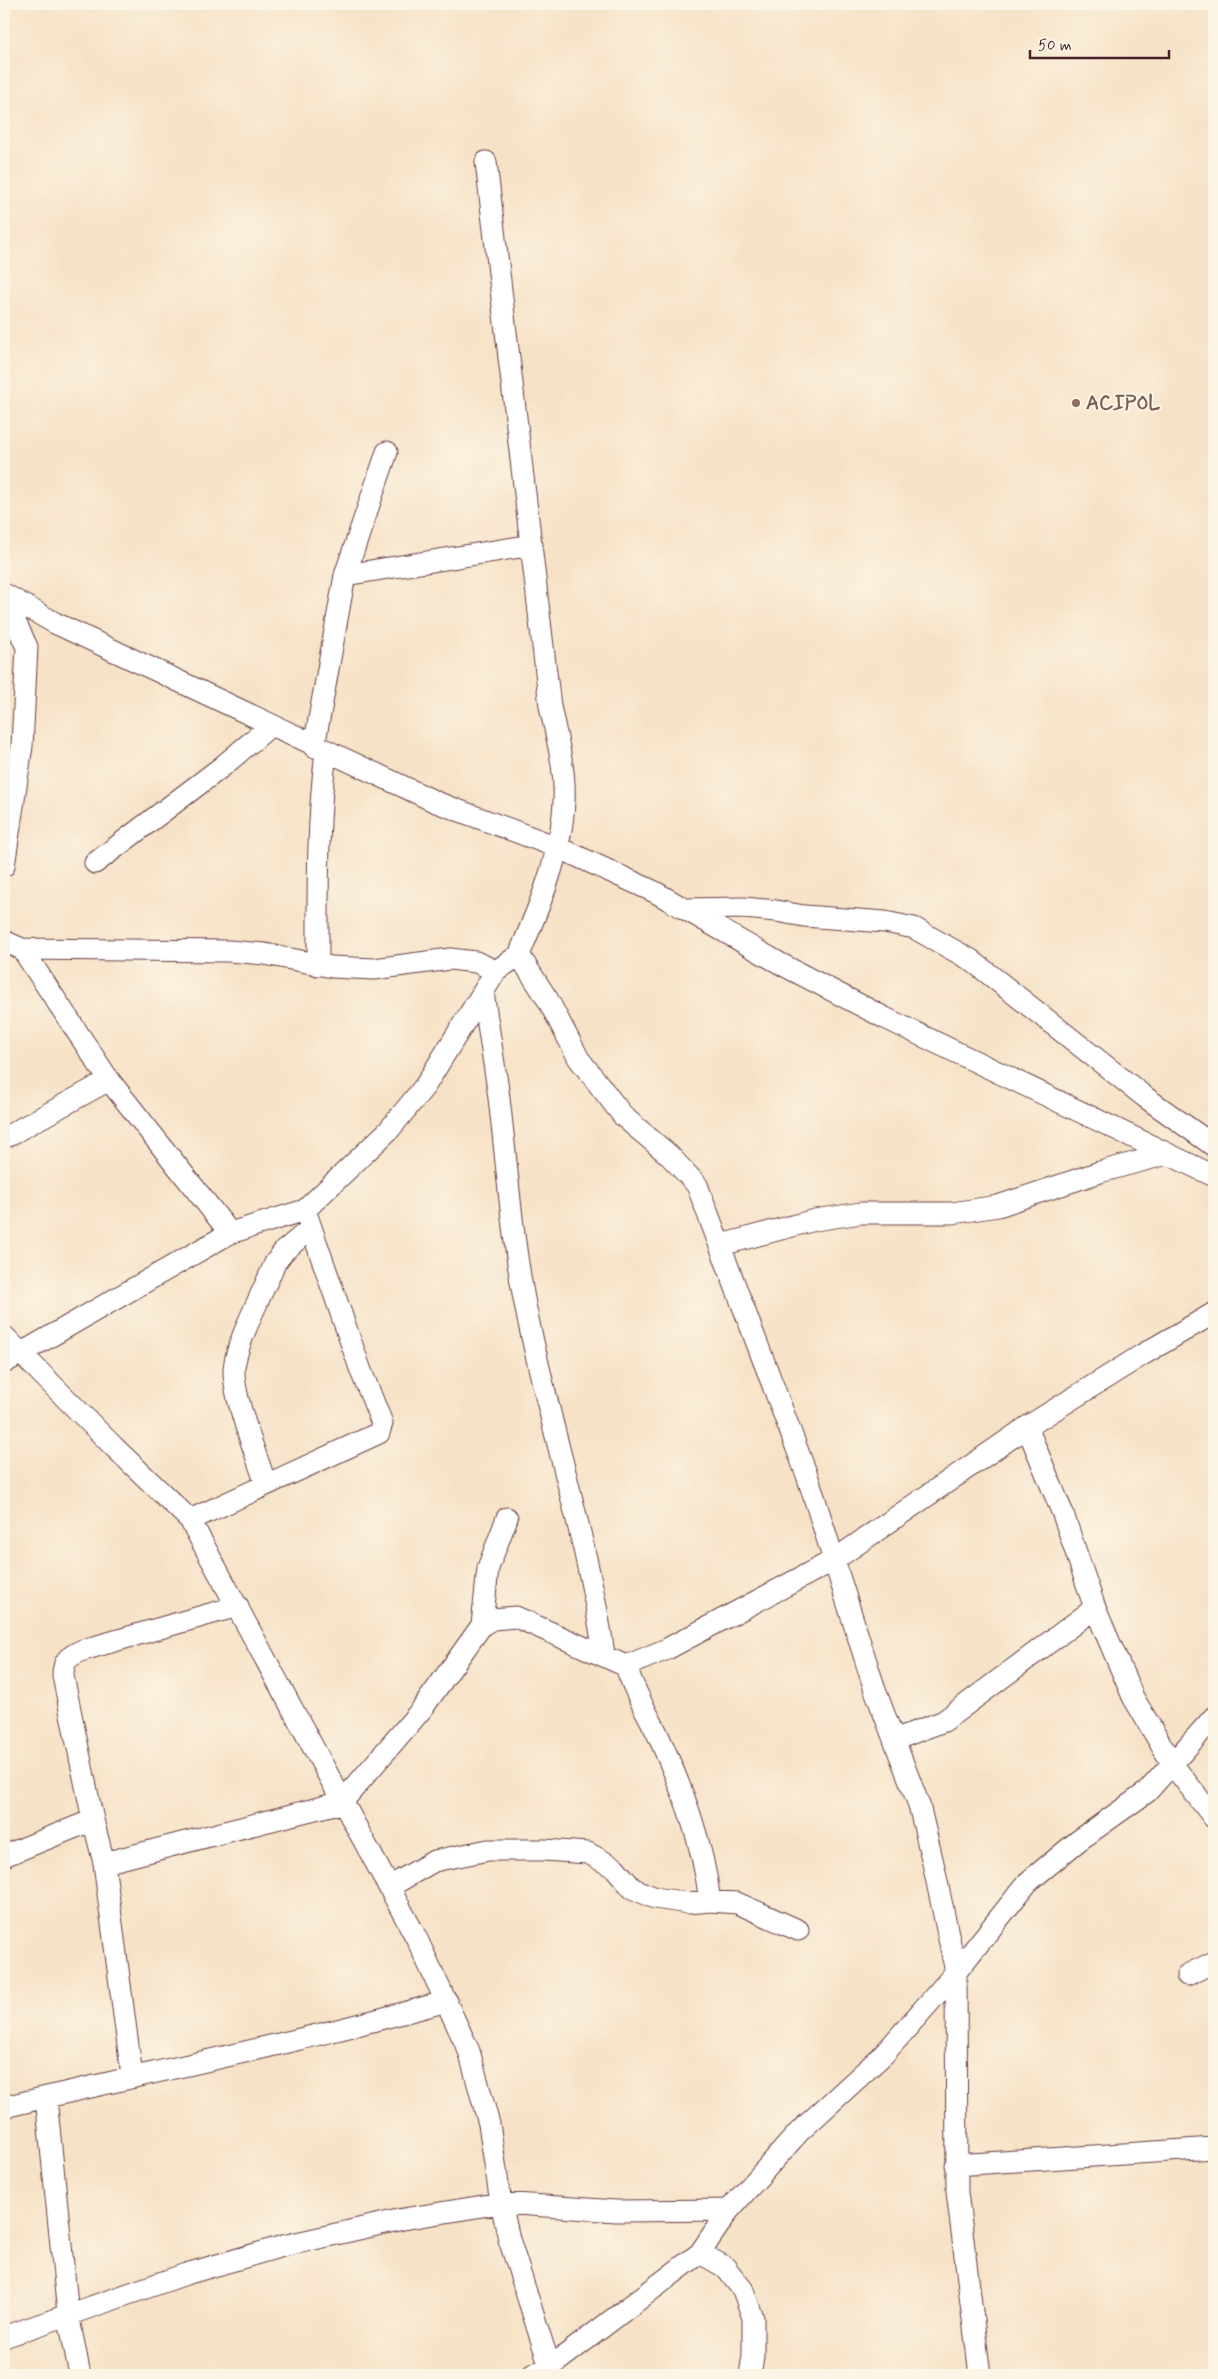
<svg xmlns="http://www.w3.org/2000/svg" width="1218" height="2379" font-family="Mynerve,sans-serif">
<rect width="100%" height="100%" fill="#fcf5e5"/>
<filter id="ink" filterUnits="userSpaceOnUse"><feTurbulence type="fractalNoise" baseFrequency=".02" numOctaves="2"/><feDisplacementMap in="SourceGraphic" scale="10" xChannelSelector="R" yChannelSelector="G"/><feConvolveMatrix kernelMatrix="1 2 1 2 8 2 1 2 1" color-interpolation-filters="sRGB"/></filter>
<filter id="wash" filterUnits="userSpaceOnUse"><feTurbulence type="fractalNoise" baseFrequency=".0096" numOctaves="4" result="noise"/><feDisplacementMap in="SourceGraphic" scale="20" xChannelSelector="R" yChannelSelector="G"/><feGaussianBlur stdDeviation="1.12" result="paint"/><feColorMatrix in="noise" values="0 0 0 0 0 0 0 0 0 0 0 0 0 0 0 0 0 1.4 0 .05"/><feComposite in="paint" operator="in"/></filter>
<g filter="url(#wash)">
<rect width="100%" height="100%" fill="#f6e2c6"/>
</g>
<g filter="url(#ink)">
<g fill="none" stroke-linecap="round" stroke-linejoin="round">
<defs>
<path id="minor" d="M 486,162 L 550,706 C 556,736 566,769 564,801 C 562,853 539,907 519,955 L 548,1000 L 579,1059 L 624,1117 L 669,1155 L 697,1185 L 808,1478 L 875,1690 L 919,1805 L 933,1863 L 956,1972 L 957,2192 L 980,2375
M 345,575 L 532,545
M 4,594 L 55,623 L 436,802 L 557,847 L 655,892 L 781,964 L 885,1018 L 1214,1176
M 4,598 L 27,647 L 22,746 L 4,866
M 314,747 L 345,575 L 387,452
M 95,863 L 223,766 L 271,725
M 687,909 L 744,908 L 776,911 L 804,916 L 885,922 L 914,928 L 971,960 L 1145,1097 L 1214,1146
M 4,941 L 22,949 L 109,1080 L 230,1233
M 22,949 L 228,951 L 265,954 L 332,967 L 374,969 L 450,959 L 476,962 L 496,971
M 318,965 C 318,894 317,822 326,752
M 483,992 C 488,1025 493,1057 498,1090 C 507,1161 511,1233 525,1304 C 548,1421 587,1536 604,1654
M 4,1138 L 109,1080
M 721,1245 L 815,1220 L 861,1213 L 952,1213 L 998,1206 L 1100,1172 L 1167,1154
M 4,1336 L 114,1447 L 190,1520 L 416,1937 L 469,2051 L 489,2124 L 501,2203 L 509,2239 L 550,2367 L 550,2375
M 4,1363 L 230,1233 L 305,1210 L 389,1130 L 425,1086 L 496,971 L 519,955
M 1027,1427 L 1063,1514 L 1095,1608 L 1133,1697 L 1173,1765 L 1214,1818
M 266,1485 C 257,1456 233,1398 234,1370 C 235,1344 264,1290 275,1263 L 284,1251 L 310,1229
M 190,1520 L 379,1433 L 382,1423 L 361,1371 L 305,1210
M 482,1625 L 493,1619 L 516,1617 L 626,1666 L 667,1649 L 834,1560 L 1027,1427 L 1142,1355 L 1214,1313
M 626,1666 C 633,1690 647,1712 658,1735 C 683,1791 702,1839 710,1901
M 894,1740 L 944,1721 L 1095,1608
M 4,1856 L 93,1820
M 104,1863 L 342,1802 L 422,1709 L 482,1625 L 488,1568 L 507,1518
M 389,1887 L 434,1861 L 488,1850 L 544,1850 L 588,1853 L 615,1868 L 632,1888 L 655,1898 L 688,1903 L 710,1901 L 737,1903 L 798,1930
M 1187,1975 L 1214,1962
M 132,2076 L 104,1863 L 93,1820 L 63,1676 C 63,1660 69,1656 83,1650 L 238,1606
M 46,2098 L 68,2314 L 80,2375
M 4,2107 C 152,2072 301,2042 447,2001
M 956,2165 L 1214,2148
M 700,2253 L 725,2267 L 743,2290 L 753,2318 L 753,2356 L 750,2375
M 4,2337 L 186,2274 L 283,2246 L 403,2219 L 501,2203 L 616,2211 L 729,2210
M 532,2375 L 550,2367 L 700,2253 L 729,2210 L 799,2132 L 884,2054 L 956,1972 L 1028,1882 L 1078,1841 L 1147,1792 L 1214,1717"/>
</defs>
<!-- minor casing -->
<use href="#minor" stroke="#643c42" stroke-width="23"/>
<!-- minor -->
<use href="#minor" stroke="#fff" stroke-width="21"/>
</g>
</g>
<!-- markers -->
<circle fill="#8d6e63" stroke="#fcf5e5" stroke-width="2" cx="1076" cy="403" r="5"/>
<g text-anchor="middle" dominant-baseline="central" stroke-width="4" stroke-linejoin="round" paint-order="stroke">
<!-- education labels -->
<g font-size="20" font-weight="bold" fill="#785e54" stroke="#fcf5e5" text-anchor="start">
<text x="1086" y="403">ACIPOL</text>
</g>
</g>
<!-- margin -->
<rect width="1218" height="2379" fill="none" stroke="#fcf5e5" stroke-width="20"/>
<!-- scale -->
<path d="M1030 50v8h139v-8" fill="none" stroke="#4a1f2b" stroke-width="2.5"/>
<text x="1038" y="50" font-size="15" fill="#4a1f2b" stroke="#fcf5e5" stroke-width="4" paint-order="stroke">50 m</text>
</svg>
